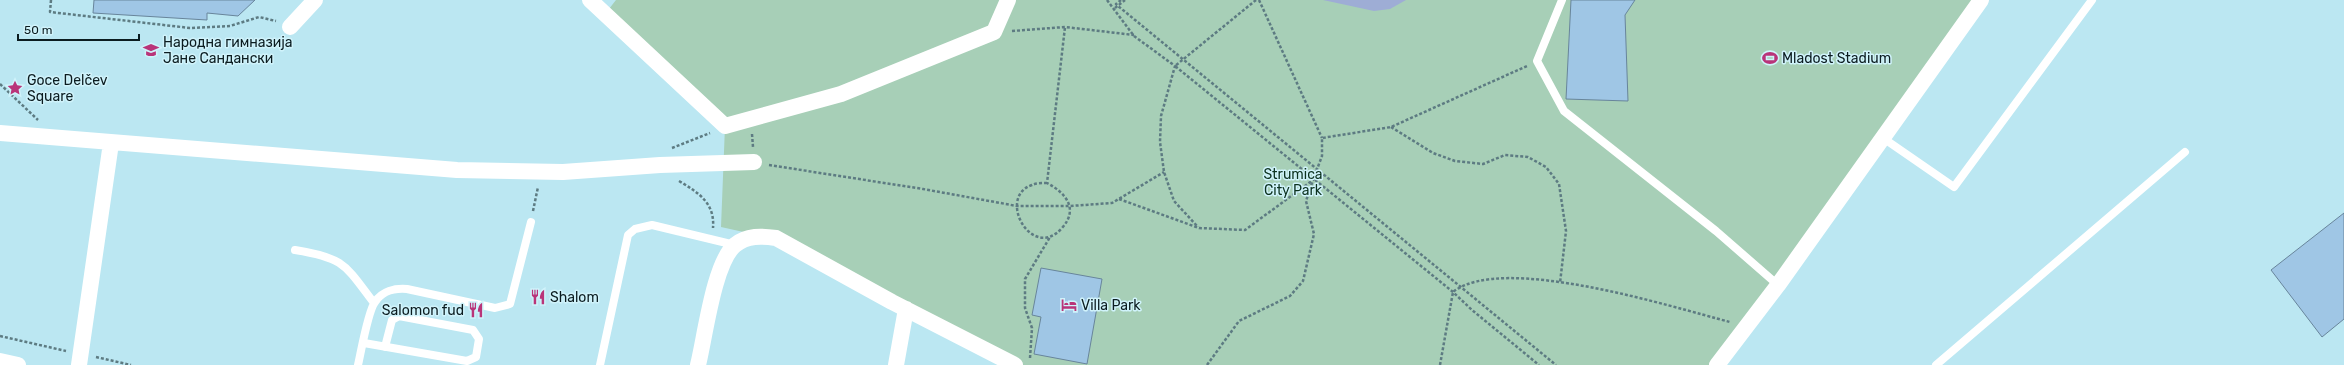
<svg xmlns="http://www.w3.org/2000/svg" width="2344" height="365" font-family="Rubik,sans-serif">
<rect width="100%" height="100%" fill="#bbe7f2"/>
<!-- green -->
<path fill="#a7cfb7" d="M 616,0 L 1981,0 L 1717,365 L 1015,365 L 757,235 L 721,227 L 725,126 L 605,14 Z"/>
<!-- water -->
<path fill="#9eadd5" d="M 1323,0 L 1406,0 L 1390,9 L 1374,11 Z"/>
<!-- building -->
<path fill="#9fc6e5" stroke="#68859b" d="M 94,0 L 255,0 L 238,16 L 207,13 L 207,20 L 93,13 Z
M 1571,0 L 1635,0 L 1625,15 L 1628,101 L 1566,99 Z
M 2344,213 L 2344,319 L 2322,337 L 2271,270 Z
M 1041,268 L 1102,279 L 1087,364 L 1034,354 L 1041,317 L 1032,315 Z"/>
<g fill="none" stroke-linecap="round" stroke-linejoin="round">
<!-- path -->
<path stroke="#5d7b82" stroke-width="2.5" stroke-dasharray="3 2" stroke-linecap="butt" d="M 51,0 L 50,12 L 190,28 L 230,26 L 259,17 L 276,21
M 1107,0 L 1134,36 L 1175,66 L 1161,116 L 1160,142 L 1164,172 L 1174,201 L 1198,227
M 1121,0 L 1116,4 L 1118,6 L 1556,365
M 1256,0 L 1175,66 L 1453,292 L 1472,310 L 1539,365
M 1259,0 L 1322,138
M 1115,8 L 1125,0
M 1012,31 L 1065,27 L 1134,35
M 0,84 L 38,120
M 1391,127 L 1433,153 L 1455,161 L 1483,164 L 1505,155 L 1528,157 L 1546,167 L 1559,184 L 1566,231 L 1560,283
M 752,134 L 753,147
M 672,148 L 710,133
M 769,165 L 923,189 L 1017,206 L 1070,206 L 1112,203 L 1164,172
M 679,181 C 699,193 715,203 713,228
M 1047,183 C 1042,183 1036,183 1032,185 C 996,197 1032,262 1062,228 C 1079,209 1066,193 1047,183 L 1065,27
M 1119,199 L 1199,228 L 1245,230 L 1313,180 L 1322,156 L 1322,138 L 1391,127 L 1527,66
M 533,211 L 538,187
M 0,336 L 66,351
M 96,357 L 131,365
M 1030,358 L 1032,328 L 1025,308 L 1025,279 L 1050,237
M 1207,365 L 1239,321 L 1290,296 L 1303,281 L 1314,234 L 1306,201 L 1313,180
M 1440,365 L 1453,292 C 1502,253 1672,307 1730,322"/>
<!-- lane -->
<path stroke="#fff" stroke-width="8" d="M 1562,0 L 1537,61 L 1564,111 L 1716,231 L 1778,285
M 1883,138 L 1954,187 L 2092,0
M 295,250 C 345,258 345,265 374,303
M 364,343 L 467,361 L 476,357 L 479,339 L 473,330 L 399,316 L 392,320 L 385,347
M 358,365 C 361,352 368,311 375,302 C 382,291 395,288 407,289 L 495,308 L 510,304 L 531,222
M 600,365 L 628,235 L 635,229 L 652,225 L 735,245
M 1936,365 L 2185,152"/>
<!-- street -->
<path stroke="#fff" stroke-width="16" d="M 590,0 L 725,126 L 841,94 L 994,32 L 1008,0
M 290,27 L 315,0
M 0,133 L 457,170 L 563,172 L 660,165 L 754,162
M 0,361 L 18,365
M 79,365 L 111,143
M 698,365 C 705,337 714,262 735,245 C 747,235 762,236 776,238 L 892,302 L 1015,365
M 896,365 L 906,309
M 1717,365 L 1778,285 L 1981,0"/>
</g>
<!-- icons -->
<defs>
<symbol id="school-bare" viewBox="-9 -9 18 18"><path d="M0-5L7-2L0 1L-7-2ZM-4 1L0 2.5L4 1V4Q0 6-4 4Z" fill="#b93479" stroke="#d0f3fb" stroke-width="2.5" paint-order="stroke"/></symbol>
<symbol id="stadium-bare" viewBox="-9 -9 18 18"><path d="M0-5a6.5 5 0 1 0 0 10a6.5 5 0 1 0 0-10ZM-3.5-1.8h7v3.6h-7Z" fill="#b93479" stroke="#d0f3fb" stroke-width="2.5" paint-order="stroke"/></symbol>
<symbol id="sight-bare" viewBox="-9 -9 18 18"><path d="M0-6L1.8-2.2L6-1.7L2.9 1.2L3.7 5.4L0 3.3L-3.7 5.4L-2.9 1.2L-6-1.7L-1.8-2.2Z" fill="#b93479" stroke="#d0f3fb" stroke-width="2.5" paint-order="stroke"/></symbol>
<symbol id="restaurant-bare" viewBox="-9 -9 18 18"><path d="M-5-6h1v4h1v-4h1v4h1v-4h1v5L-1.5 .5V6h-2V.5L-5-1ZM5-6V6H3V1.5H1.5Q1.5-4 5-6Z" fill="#b93479" stroke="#d0f3fb" stroke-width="2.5" paint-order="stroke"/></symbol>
<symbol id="hotel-bare" viewBox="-9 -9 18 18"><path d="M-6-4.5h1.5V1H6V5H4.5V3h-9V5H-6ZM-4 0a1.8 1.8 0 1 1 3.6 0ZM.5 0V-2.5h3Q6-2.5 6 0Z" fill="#b93479" stroke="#d0f3fb" stroke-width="2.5" paint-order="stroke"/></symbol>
</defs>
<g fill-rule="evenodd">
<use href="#school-bare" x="140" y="39" width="22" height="22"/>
<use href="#stadium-bare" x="1759" y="47" width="22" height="22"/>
<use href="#sight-bare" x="4" y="77" width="22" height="22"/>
<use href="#restaurant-bare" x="527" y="286" width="22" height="22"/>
<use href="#hotel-bare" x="1058" y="294" width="22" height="22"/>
<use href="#restaurant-bare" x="465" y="299" width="22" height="22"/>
</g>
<g text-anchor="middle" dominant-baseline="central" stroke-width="3" stroke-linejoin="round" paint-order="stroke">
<!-- poi labels -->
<g font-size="14" fill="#0b1c20" stroke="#d0f3fb" text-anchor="start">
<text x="163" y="42">Народна гимназија<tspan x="163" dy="16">Јане Сандански</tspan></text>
<text x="1782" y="58">Mladost Stadium</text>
<text x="27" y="80">Goce Delčev<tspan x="27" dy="16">Square</tspan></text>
<text x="550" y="297">Shalom</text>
<text x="1081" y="305">Villa Park</text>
<text x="464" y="310" text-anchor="end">Salomon fud</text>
</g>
<!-- park labels -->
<g font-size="14" fill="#0c321f" stroke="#d0f3fb">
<text x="1293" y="174">Strumica<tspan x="1293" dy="16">City Park</tspan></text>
</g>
</g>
<!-- scale -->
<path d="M18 34v6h121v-6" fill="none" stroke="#0b1c20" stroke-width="2"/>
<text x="24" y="34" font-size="12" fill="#0b1c20" stroke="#d0f3fb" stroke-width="3" paint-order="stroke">50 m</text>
</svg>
